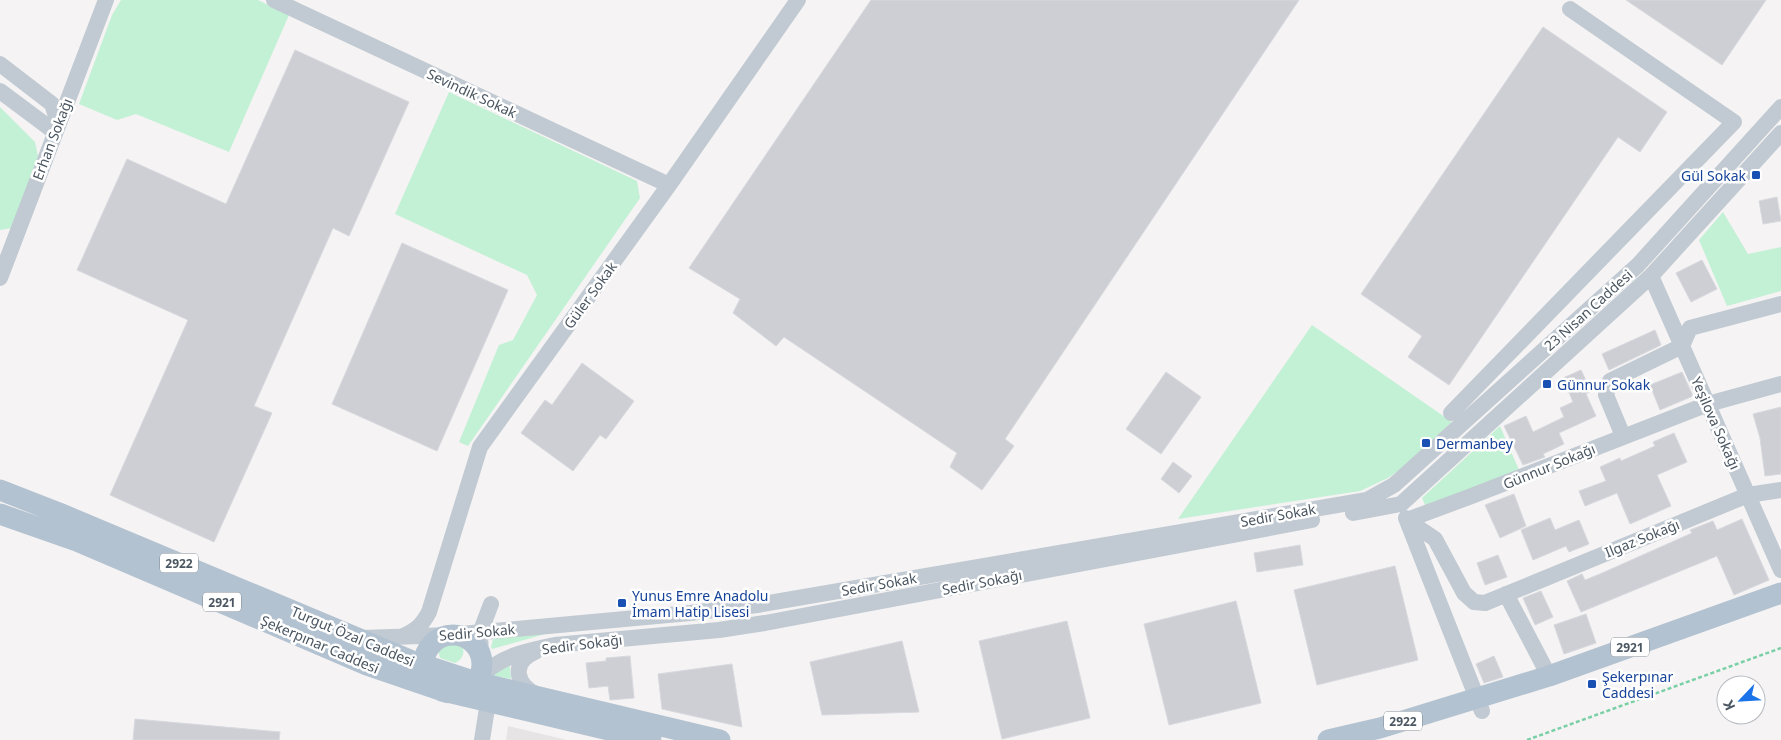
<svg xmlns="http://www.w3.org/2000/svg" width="1781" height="740" font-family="'Noto Sans',sans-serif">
<rect width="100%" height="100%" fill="#f5f3f3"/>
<!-- education -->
<path fill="#e6e4e5" d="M 508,726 L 567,740 L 506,740 Z"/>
<!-- green -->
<path fill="#c3f1d5" d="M 121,0 L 258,0 L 289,15 L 229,152 L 136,114 L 117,120 L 79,104 L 112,15 Z
M 449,92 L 637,181 L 640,198 L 468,446 L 459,442 L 499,345 L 513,340 L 537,295 L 527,275 L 395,214 Z
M 0,107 L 35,142 L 38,156 L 12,228 L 0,230 Z
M 1723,212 L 1748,254 L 1781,247 L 1781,291 L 1727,306 L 1699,240 Z
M 1312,325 L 1452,422 L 1402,468 L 1388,478 L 1360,491 L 1178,519 Z
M 1500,426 L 1519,470 L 1426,507 L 1422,498 Z
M 549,633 L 492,649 L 491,647 L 494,635 Z
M 460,642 C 466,650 464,659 455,663 L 440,658 L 438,650 L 440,643 Z
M 508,665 L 510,667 L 511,679 L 491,675 Z"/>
<!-- building -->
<path fill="#cdcfd5" stroke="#d7d9de" d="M 871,0 L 1299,0 L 1005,439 L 1014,446 L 982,490 L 950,467 L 957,453 L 784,337 L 776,346 L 733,313 L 740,299 L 689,268 Z
M 1626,0 L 1766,0 L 1722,65 Z
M 1543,27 L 1667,112 L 1640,152 L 1618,137 L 1449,385 L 1408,357 L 1422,336 L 1361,294 Z
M 295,50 L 409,102 L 349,236 L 333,228 L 254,406 L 272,413 L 214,542 L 110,495 L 188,320 L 77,270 L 127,159 L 226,204 Z
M 1777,197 L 1781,221 L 1763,224 L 1759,201 Z
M 402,243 L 508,290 L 437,451 L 332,404 Z
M 1702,260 L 1717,289 L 1691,302 L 1676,273 Z
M 1655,330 L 1661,345 L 1609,370 L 1602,354 Z
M 582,363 L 634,401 L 606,439 L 600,435 L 573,471 L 521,433 L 545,400 L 552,405 Z
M 1581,370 L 1591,391 L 1586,394 L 1596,416 L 1559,433 L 1564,444 L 1543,454 L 1545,457 L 1523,465 L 1504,426 L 1526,416 L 1533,432 L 1564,417 L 1560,408 L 1573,402 L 1563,378 Z
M 1166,372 L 1201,397 L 1161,454 L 1126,429 Z
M 1682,372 L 1693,396 L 1660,410 L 1650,385 Z
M 1781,407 L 1781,474 L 1765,476 L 1760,438 L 1753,414 Z
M 1674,433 L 1687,462 L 1657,475 L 1671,506 L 1630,524 L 1617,493 L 1585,506 L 1579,491 L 1606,481 L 1600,467 L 1620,458 L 1621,461 L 1655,446 L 1653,442 Z
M 1173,462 L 1192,476 L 1179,493 L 1161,479 Z
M 1514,494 L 1526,526 L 1500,538 L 1485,505 Z
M 1550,518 L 1555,530 L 1579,520 L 1589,544 L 1569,552 L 1566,546 L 1533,560 L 1521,530 Z
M 1742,519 L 1769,580 L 1734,595 L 1717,556 L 1581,612 L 1567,581 L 1582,574 L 1585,580 L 1600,574 L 1692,533 L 1690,530 L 1713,521 L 1717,530 Z
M 1300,545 L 1303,565 L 1257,572 L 1254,553 Z
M 1498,555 L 1507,577 L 1485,585 L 1477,563 Z
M 1395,566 L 1418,660 L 1317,685 L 1294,590 Z
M 1541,591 L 1553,617 L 1535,625 L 1523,598 Z
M 1236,601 L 1261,703 L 1169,725 L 1144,624 Z
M 1586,614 L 1596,643 L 1564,654 L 1554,625 Z
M 1067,621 L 1090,718 L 1002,739 L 979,641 Z
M 902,641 L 919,712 L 822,715 L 810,662 Z
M 630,656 L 634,698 L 610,700 L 608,686 L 589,688 L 586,663 L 606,661 L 606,658 Z
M 1494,656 L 1503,677 L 1484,683 L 1476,664 Z
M 732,664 L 742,727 L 662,709 L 658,674 Z
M 135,719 L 280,732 L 279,740 L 133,740 Z"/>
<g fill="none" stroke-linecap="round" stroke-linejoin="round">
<!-- path -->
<path stroke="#7ad0a6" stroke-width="2.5" stroke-dasharray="4 2.5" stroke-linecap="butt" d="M 1527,740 L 1781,648"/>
<!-- minor -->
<path stroke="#c1cad2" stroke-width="16" d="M 274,0 L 669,185
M 0,64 L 52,104 L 56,116 L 61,116
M 0,91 L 55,132
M 1651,276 L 1781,570
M 0,278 L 106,0
M 1451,413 L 1734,122 L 1570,9
M 1623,436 L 1606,395 L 1610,381 L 1682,346 L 1690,328 L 1781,304
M 1353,513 L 1401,504 L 1651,276 L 1781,133
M 1406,518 L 1482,711
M 1407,520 L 1435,539 L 1464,593 L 1474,602 L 1485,603 L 1748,495 L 1781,490
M 1407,520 L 1469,497 L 1708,404 L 1781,384
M 1506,594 L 1549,676
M 403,636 C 417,630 422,625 429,612 L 480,447 L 669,185 L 798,0
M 362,638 L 450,635 L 690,613 L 757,605 L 1367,500 L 1394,485 L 1638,265 L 1781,107
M 535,652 C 510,663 516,686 538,695
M 481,657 L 480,633 L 491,604
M 479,678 C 500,656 526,651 555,645 L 719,630 L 765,623 L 1312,520
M 482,740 L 488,702"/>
<!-- major -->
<path stroke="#b3c2d1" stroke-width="21" d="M 0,490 L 59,513 L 412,661 L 476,682 L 720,740
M 0,514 L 77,541 L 367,665 L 443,691 L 651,740
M424 664a29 29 0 1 1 58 0a29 29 0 1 1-58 0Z
M 1328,740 L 1380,728 L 1549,676 L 1781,593"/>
</g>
<!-- markers -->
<g fill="#1a4fb4" stroke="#fff" stroke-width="2">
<rect x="1751" y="170" width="10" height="10" rx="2.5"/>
<rect x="1542" y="379" width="10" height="10" rx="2.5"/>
<rect x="1421" y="438" width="10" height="10" rx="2.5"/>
<rect x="617" y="598" width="10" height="10" rx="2.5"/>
<rect x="1587" y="679" width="10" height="10" rx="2.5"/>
</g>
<g text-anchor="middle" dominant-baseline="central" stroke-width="5" stroke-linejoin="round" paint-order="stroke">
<!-- shield labels -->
<g fill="#fff" stroke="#808990" stroke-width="1">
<rect x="160" y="553.5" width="38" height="19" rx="4"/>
<rect x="203" y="592.5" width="38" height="19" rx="4"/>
<rect x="1611" y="637.5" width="38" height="19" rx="4"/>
<rect x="1384" y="711.5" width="38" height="19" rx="4"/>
</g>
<g font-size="12" font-weight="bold" fill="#4a5661">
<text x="179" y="563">2922</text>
<text x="222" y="602">2921</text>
<text x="1630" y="647">2921</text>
<text x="1403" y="721">2922</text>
</g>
<!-- street labels -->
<g font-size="14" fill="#4a5661" stroke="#fff">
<text transform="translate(472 93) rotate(25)">Sevindik Sokak</text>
<text transform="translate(52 139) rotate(-69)">Erhan Sokağı</text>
<text transform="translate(590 295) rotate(-54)">Güler Sokak</text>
<text transform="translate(1588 310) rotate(-42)">23 Nisan Caddesi</text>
<text transform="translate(1716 423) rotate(66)">Yeşilova Sokağı</text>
<text transform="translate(1549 466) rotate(-22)">Günnur Sokağı</text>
<text transform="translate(1278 515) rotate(-10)">Sedir Sokak</text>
<text transform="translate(1642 538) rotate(-22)">Ilgaz Sokağı</text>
<text transform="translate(982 582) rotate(-11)">Sedir Sokağı</text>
<text transform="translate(879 584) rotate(-10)">Sedir Sokak</text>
<text transform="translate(477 632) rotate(-5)">Sedir Sokak</text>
<text transform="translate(353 636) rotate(23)">Turgut Özal Caddesi</text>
<text transform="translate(320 644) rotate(23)">Şekerpınar Caddesi</text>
<text transform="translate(582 644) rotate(-7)">Sedir Sokağı</text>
</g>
<!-- transit labels -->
<g font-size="14" fill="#164399" stroke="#fff" text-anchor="start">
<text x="1746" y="175" text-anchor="end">Gül Sokak</text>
<text x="1557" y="384">Günnur Sokak</text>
<text x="1436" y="443">Dermanbey</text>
<text x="632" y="595">Yunus Emre Anadolu<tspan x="632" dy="16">İmam Hatip Lisesi</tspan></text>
<text x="1602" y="676">Şekerpınar<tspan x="1602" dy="16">Caddesi</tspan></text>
</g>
</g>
<!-- north arrow -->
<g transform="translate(1741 700) rotate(245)"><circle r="24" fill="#ffffff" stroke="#b7bbc0"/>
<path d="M0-4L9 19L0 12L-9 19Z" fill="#1a73e8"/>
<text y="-8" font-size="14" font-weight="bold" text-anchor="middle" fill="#4a5661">K</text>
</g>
</svg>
